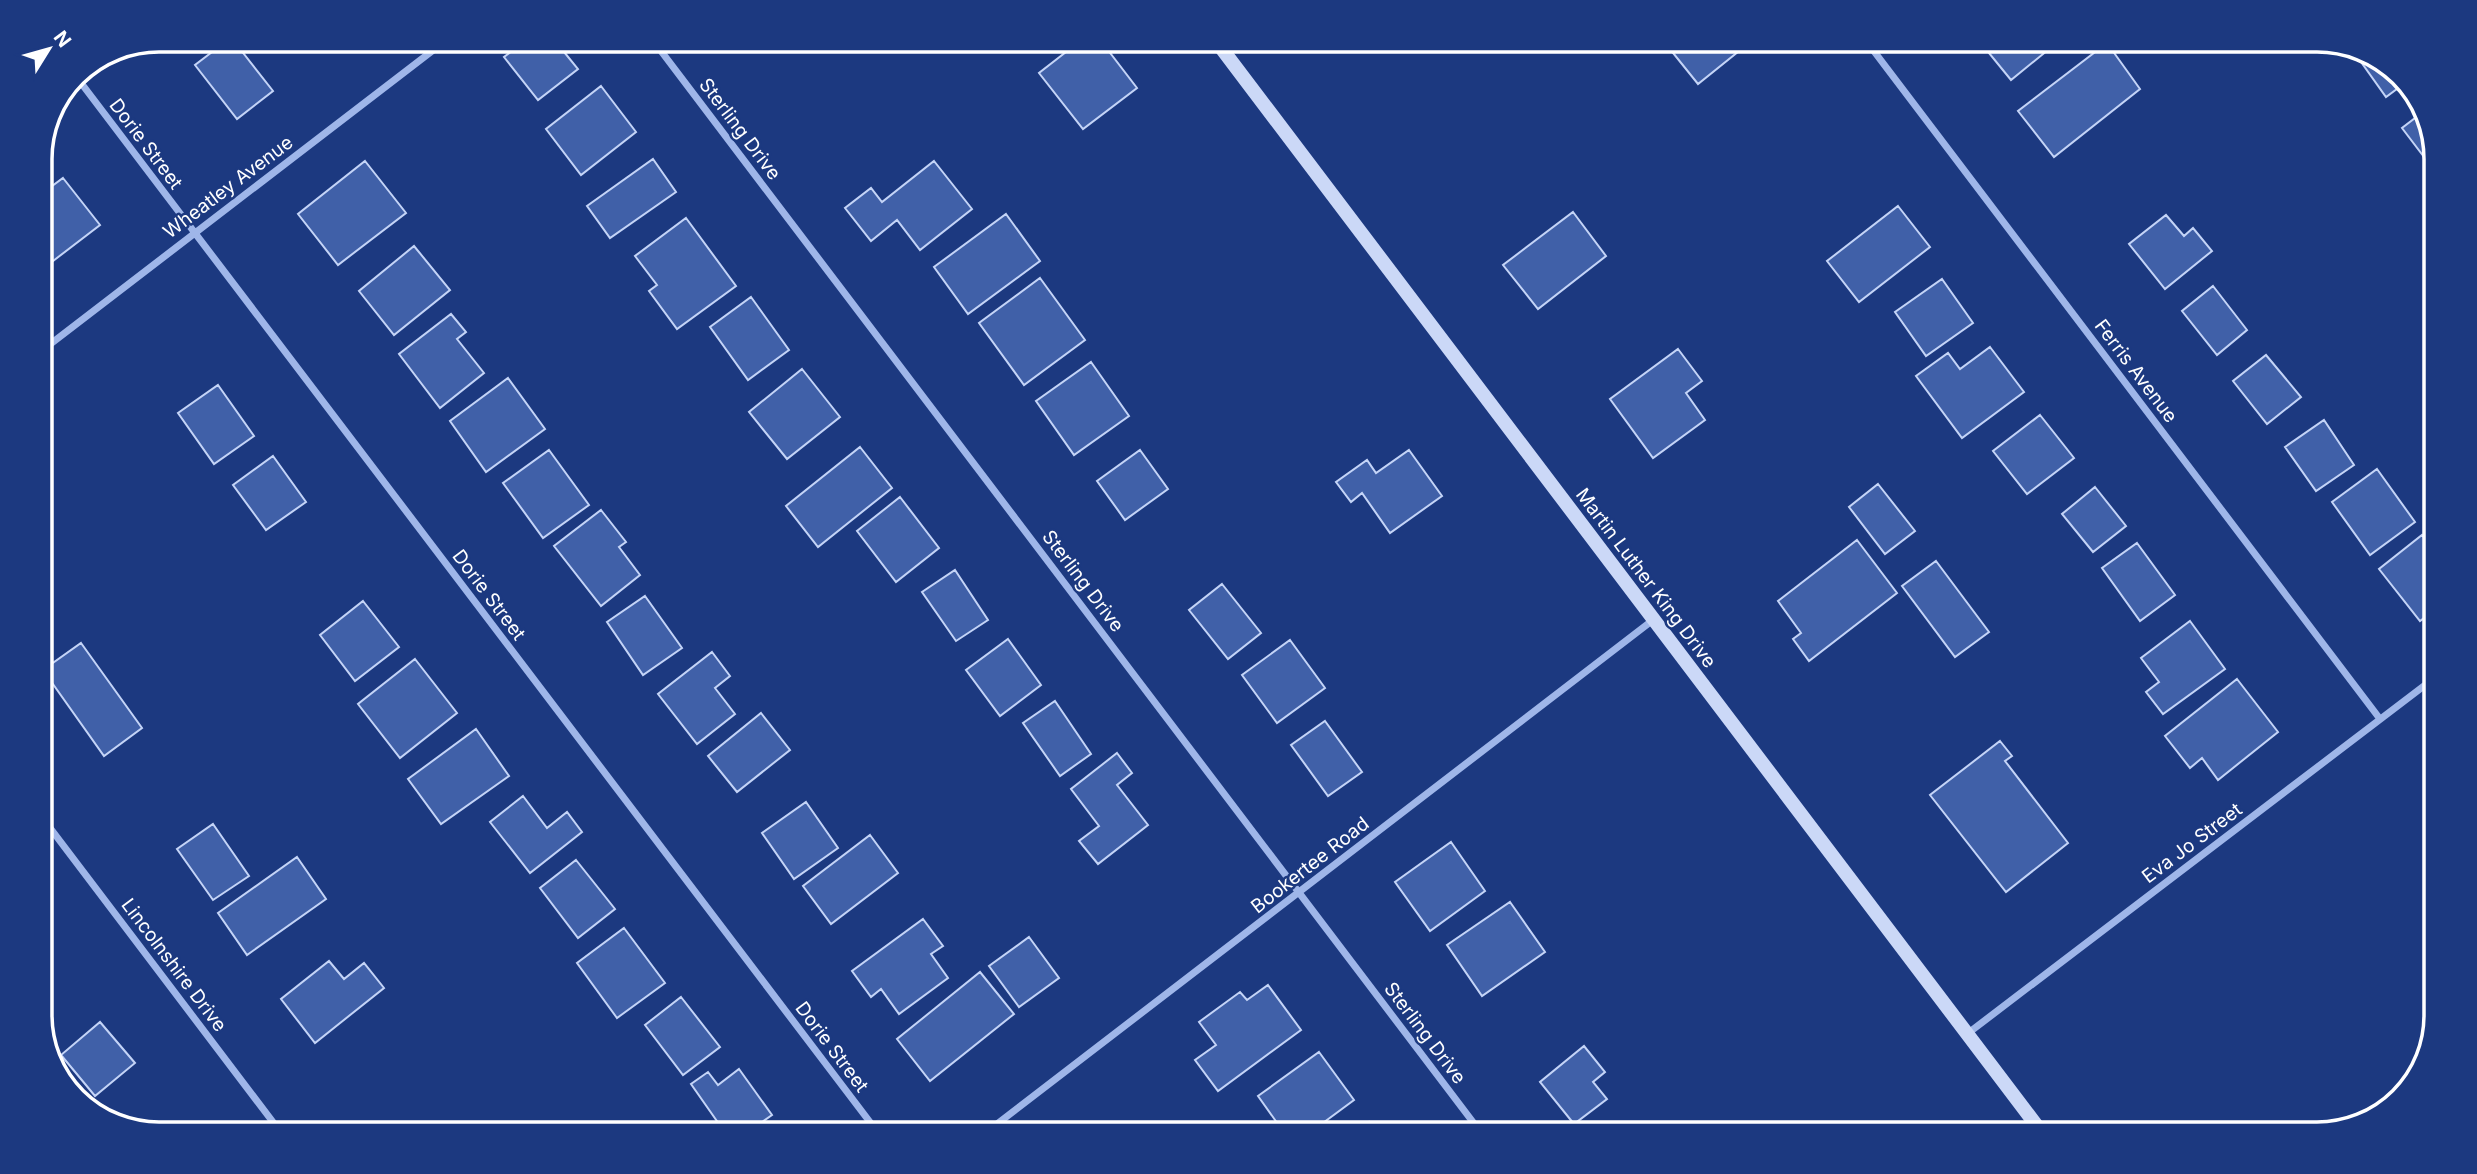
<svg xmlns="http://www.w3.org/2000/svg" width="2477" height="1174" font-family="Inter,sans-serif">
<rect width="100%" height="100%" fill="#1c3980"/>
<!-- building -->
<path fill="#4060a8" stroke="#c4d4f7" stroke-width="2" d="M 2059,41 L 2011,80 L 1980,42 Z
M 1665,43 L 1749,43 L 1698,84 Z
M 2107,43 L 2140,89 L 2054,157 L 2018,111 Z
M 1075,45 L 1104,45 L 1137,88 L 1083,129 L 1039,73 Z
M 560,47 L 578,69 L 538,100 L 504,57 L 516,48 Z
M 216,49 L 240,49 L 273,91 L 237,119 L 195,65 Z
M 2359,49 L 2364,49 L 2405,83 L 2386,97 L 2354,52 Z
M 601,86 L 636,132 L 581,175 L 546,129 Z
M 2423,112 L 2437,152 L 2437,174 L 2402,128 Z
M 653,159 L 676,192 L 610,238 L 587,206 Z
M 365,161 L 406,213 L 338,265 L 298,214 Z
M 934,161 L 972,209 L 920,250 L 897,220 L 871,241 L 845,208 L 871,188 L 882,202 Z
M 63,178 L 100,225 L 40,271 L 40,195 Z
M 1898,206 L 1930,247 L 1859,302 L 1827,261 Z
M 1573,212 L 1606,256 L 1538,309 L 1503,265 Z
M 1006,214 L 1040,261 L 968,314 L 934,267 Z
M 2166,215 L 2184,236 L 2193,228 L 2212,251 L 2165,289 L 2129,244 Z
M 686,218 L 736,286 L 677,329 L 649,291 L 657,285 L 635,256 Z
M 414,246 L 450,290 L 394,335 L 359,291 Z
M 1040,278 L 1085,340 L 1024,385 L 979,323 Z
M 1942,279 L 1973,323 L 1926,356 L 1895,312 Z
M 2213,286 L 2247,330 L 2217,355 L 2182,311 Z
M 751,297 L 789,350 L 748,380 L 710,327 Z
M 451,314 L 466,332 L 457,339 L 484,373 L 440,408 L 399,354 Z
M 1990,347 L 2024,392 L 1962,438 L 1916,376 L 1948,353 L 1960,369 Z
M 1678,349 L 1702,381 L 1686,393 L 1705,420 L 1653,458 L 1610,399 Z
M 2266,355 L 2301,397 L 2267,424 L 2233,381 Z
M 1091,362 L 1129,416 L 1074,455 L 1036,401 Z
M 802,369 L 840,417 L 787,459 L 749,412 Z
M 508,378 L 545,429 L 486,472 L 450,421 Z
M 218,385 L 254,436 L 214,464 L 178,413 Z
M 2040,415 L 2074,458 L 2027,494 L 1993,451 Z
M 2324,420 L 2354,465 L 2316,491 L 2285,447 Z
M 860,447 L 892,488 L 818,547 L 786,506 Z
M 549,450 L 589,505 L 543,538 L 503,483 Z
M 1140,450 L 1168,489 L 1125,520 L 1097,481 Z
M 1409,450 L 1442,496 L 1390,533 L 1362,493 L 1351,502 L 1336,482 L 1367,460 L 1376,473 Z
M 273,456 L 306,502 L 266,530 L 233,485 Z
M 2377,469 L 2415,522 L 2370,555 L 2332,502 Z
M 1878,484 L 1915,531 L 1885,554 L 1849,507 Z
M 2095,487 L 2126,526 L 2093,552 L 2062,514 Z
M 900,497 L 939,548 L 896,582 L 857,531 Z
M 601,510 L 626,542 L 619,547 L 640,575 L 601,606 L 554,546 Z
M 2422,535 L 2437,553 L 2437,608 L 2420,621 L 2379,569 Z
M 1857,540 L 1897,593 L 1809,661 L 1793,639 L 1801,633 L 1778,601 Z
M 2137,543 L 2175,595 L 2140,621 L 2102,568 Z
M 1936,561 L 1989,632 L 1955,657 L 1902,586 Z
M 955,570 L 988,620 L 956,641 L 922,592 Z
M 1222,584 L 1261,633 L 1228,659 L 1189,610 Z
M 645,596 L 682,648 L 643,675 L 607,622 Z
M 363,601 L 399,647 L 355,681 L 320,635 Z
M 2190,621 L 2225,669 L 2163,714 L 2146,692 L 2159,682 L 2141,658 Z
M 1008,639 L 1041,685 L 1000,716 L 966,670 Z
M 1290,640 L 1325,688 L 1277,723 L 1242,675 Z
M 81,643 L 142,728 L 104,756 L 43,670 Z
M 712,652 L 730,676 L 715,688 L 735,714 L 697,744 L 658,694 Z
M 415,659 L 457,713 L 400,758 L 358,704 Z
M 2237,679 L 2278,732 L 2218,780 L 2202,758 L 2190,768 L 2165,736 Z
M 1055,701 L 1091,754 L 1060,776 L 1023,723 Z
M 761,713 L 790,750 L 737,792 L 708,756 Z
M 1325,721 L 1362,772 L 1328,796 L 1291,745 Z
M 476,729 L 509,776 L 441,824 L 408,779 Z
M 2000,741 L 2012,756 L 2005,761 L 2068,843 L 2006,892 L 1930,795 Z
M 1117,753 L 1132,773 L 1117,785 L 1148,825 L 1098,864 L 1079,841 L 1099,826 L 1071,789 Z
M 523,796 L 547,828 L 567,812 L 582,832 L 530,873 L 490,822 Z
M 806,802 L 838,848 L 794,879 L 762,833 Z
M 213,824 L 249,876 L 213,900 L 177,849 Z
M 870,835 L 898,873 L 831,924 L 803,886 Z
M 1451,842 L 1485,891 L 1430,931 L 1395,882 Z
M 297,857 L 326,899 L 247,955 L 218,913 Z
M 576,860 L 615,909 L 578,938 L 540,888 Z
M 1510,902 L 1545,952 L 1482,996 L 1447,945 Z
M 923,919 L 943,946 L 931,954 L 948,978 L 899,1014 L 881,989 L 871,997 L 852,971 Z
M 624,928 L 665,983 L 617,1018 L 577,963 Z
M 1029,937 L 1059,978 L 1019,1007 L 989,966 Z
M 329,961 L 344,979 L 364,963 L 384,988 L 315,1043 L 281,999 Z
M 980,972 L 1014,1014 L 930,1081 L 897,1039 Z
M 1268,985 L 1301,1030 L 1218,1091 L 1195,1060 L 1216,1045 L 1199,1022 L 1240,992 L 1247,1000 Z
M 681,997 L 720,1047 L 683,1075 L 645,1025 Z
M 100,1022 L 135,1063 L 95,1096 L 61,1055 Z
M 1584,1046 L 1605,1072 L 1593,1082 L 1607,1099 L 1574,1124 L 1540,1082 Z
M 1319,1052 L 1354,1100 L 1308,1134 L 1285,1134 L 1258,1096 Z
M 739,1069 L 772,1115 L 745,1134 L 726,1134 L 691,1084 L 708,1072 L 718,1085 Z
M 1369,1122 L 1379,1134 L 1354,1134 Z
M 784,1123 L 792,1134 L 769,1134 Z"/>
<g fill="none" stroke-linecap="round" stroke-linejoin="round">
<!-- minor -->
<path stroke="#9fb6e9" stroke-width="7" d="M 1867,42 L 2380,719
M 658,47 L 1482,1134
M 75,75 L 879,1134
M 40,352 L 436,48
M 41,816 L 282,1134
M 1967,1034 L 2437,676
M 984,1134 L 1653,620"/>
<!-- secondary -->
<path stroke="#cbd8f7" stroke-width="14" d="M 1219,45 L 2043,1134"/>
</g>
<g text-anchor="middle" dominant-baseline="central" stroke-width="5" stroke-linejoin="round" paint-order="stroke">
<!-- street labels -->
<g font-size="19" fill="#fff" stroke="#1c3980">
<text transform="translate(740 129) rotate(53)">Sterling Drive</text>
<text transform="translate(146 144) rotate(53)">Dorie Street</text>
<text transform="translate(228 187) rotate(-37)">Wheatley Avenue</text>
<text transform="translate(2136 371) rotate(53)">Ferris Avenue</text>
<text transform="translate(1646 578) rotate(53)">Martin Luther King Drive</text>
<text transform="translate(1083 581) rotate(53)">Sterling Drive</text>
<text transform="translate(489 595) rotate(53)">Dorie Street</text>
<text transform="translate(2192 843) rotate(-37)">Eva Jo Street</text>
<text transform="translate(1310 865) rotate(-38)">Bookertee Road</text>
<text transform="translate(174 965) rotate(53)">Lincolnshire Drive</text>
<text transform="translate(1425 1033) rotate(53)">Sterling Drive</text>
<text transform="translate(832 1047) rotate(53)">Dorie Street</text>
</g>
</g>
<!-- crop -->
<path d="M0 0H2477V1174H0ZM159 52H2317A107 107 0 0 1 2424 159V1015A107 107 0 0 1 2317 1122H159A107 107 0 0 1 52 1015V159A107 107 0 0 1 159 52Z" fill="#1c3980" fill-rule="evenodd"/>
<path fill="none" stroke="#fff" stroke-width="3.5" d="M159 52H2317A107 107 0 0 1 2424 159V1015A107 107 0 0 1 2317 1122H159A107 107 0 0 1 52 1015V159A107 107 0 0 1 159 52Z"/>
<!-- north arrow -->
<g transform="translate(49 49) rotate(53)" stroke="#1c3980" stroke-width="5" paint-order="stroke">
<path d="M0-5L12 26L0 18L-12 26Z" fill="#ffffff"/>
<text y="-10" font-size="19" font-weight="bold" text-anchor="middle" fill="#ffffff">N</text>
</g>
</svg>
